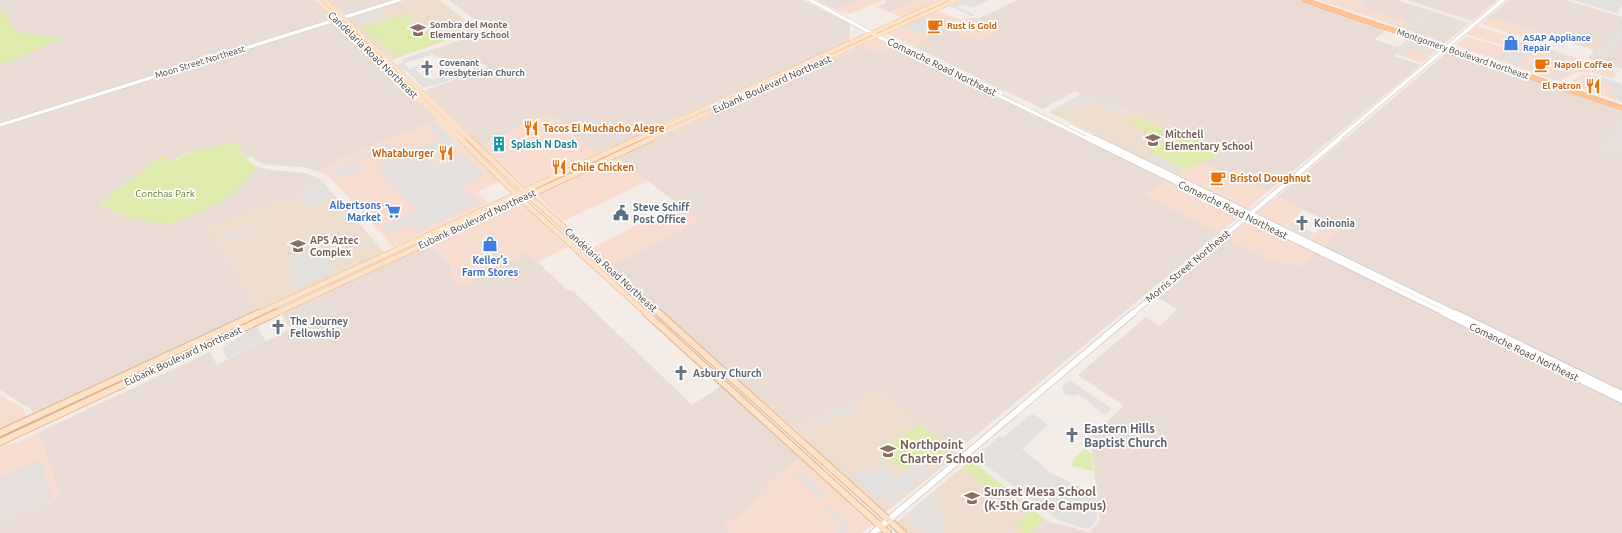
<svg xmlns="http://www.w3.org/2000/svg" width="1622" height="533" font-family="Ubuntu,sans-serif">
<rect width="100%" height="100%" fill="#f4ece6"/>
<!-- residential -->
<path fill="#e8dcd4" d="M 0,0 L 313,0 L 347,30 L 437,120 L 335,161 L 318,171 L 303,167 L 267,165 L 259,162 L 252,157 L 246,159 L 236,142 L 186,153 L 172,161 L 167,161 L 162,155 L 103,202 L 101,204 L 103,207 L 128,217 L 174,223 L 212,206 L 218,204 L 236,190 L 257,167 L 273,170 L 305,173 L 316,177 L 323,182 L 260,208 L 207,226 L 256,311 L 32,413 L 32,410 L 27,405 L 25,406 L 0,390 Z
M 329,0 L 393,0 L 346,15 Z
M 449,0 L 803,0 L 850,24 L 849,41 L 598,153 L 571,134 L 559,119 L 530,118 L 512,132 L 480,145 L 424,91 L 488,67 L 484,64 L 436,57 L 428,51 L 485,32 L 491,32 Z
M 817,0 L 859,0 L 836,10 Z
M 884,0 L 916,0 L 889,12 L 879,7 L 879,6 L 887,2 Z
M 1017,0 L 1299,0 L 1386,30 L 1374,39 L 1402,49 L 1394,56 L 1421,65 L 1267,192 L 1203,163 L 1224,150 L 1154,118 L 1095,100 L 1075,91 L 1043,109 L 913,46 L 949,28 L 1001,29 L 978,19 Z
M 1364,0 L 1397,0 L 1469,23 L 1445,43 L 1399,27 L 1405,22 L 1357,5 Z
M 1407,0 L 1497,0 L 1472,21 Z
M 1509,0 L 1565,0 L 1622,17 L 1622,69 L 1588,58 L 1594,50 L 1488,17 Z
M 862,46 L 878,54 L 894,46 L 1166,180 L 1145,195 L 1219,233 L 958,450 L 881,389 L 809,419 L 795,429 L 611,266 L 699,221 L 617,157 Z
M 1449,51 L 1622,111 L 1622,118 L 1599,148 L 1622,156 L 1622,390 L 1323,246 L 1341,228 L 1277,197 Z
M 1228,238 L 1278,263 L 1316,253 L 1622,403 L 1622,533 L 1034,533 L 1047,521 L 1090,532 L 1100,520 L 1090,436 L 1118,412 L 1123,405 L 1078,375 L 1146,317 L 1160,326 L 1177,309 L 1159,298 Z
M 431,244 L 453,268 L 458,287 L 527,252 L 566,289 L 573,291 L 692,405 L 721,386 L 800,458 L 770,481 L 749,508 L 725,526 L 731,533 L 0,533 L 0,526 L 60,497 L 39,432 L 210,352 L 217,365 L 227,360 L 291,329 L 281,314 Z"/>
<!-- commercial -->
<path fill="#f7dcd0" d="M 859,0 L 884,0 L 849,14 L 836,10 Z
M 916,0 L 932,0 L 936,2 L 902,17 L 889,12 Z
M 1318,0 L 1364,0 L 1357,5 L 1405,22 L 1399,27 Z
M 938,11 L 963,21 L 972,17 L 1001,29 L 978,41 L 949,28 L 913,46 L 888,34 Z
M 1488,17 L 1538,33 L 1530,40 L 1481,24 Z
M 1477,26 L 1619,71 L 1613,78 L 1593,73 L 1580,72 L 1574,73 L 1562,80 L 1557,81 L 1458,46 L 1457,45 L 1467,37 L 1507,48 L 1508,47 L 1466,34 Z
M 1409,38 L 1439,48 L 1422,63 L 1397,54 L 1402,50 L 1397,48 Z
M 878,39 L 894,46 L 878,54 L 862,46 Z
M 1583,74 L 1597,76 L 1622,84 L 1622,103 L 1570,84 L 1578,76 Z
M 530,118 L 559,119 L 571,134 L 598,153 L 525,186 L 480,145 L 512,132 Z
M 437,120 L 500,182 L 477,192 L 489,203 L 393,247 L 340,188 L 328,176 L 318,171 L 335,161 Z
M 617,157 L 648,181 L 563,221 L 536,195 Z
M 1203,163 L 1267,192 L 1247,209 L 1177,175 L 1184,169 Z
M 1166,180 L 1240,216 L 1219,233 L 1145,195 Z
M 1277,197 L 1303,210 L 1284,227 L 1257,213 Z
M 521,201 L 568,247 L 538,262 L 527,252 L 458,287 L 448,275 L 453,267 L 431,244 Z
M 678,204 L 699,221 L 611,266 L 592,248 Z
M 1249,220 L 1316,253 L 1303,266 L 1278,263 L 1228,238 Z
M 1327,221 L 1341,228 L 1323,246 L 1309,239 Z
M 0,395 L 22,408 L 27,416 L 0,429 Z
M 39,432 L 60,497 L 53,500 L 40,459 L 0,478 L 0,446 L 19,442 Z
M 800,458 L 872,525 L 862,533 L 731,533 L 724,526 L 749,508 L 770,481 Z"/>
<!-- industrial -->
<path fill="#e6dedb" d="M 1622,118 L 1622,156 L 1599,148 Z
M 40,459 L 53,500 L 0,526 L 0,478 Z"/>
<!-- education -->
<path fill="#edddcf" d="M 405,0 L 439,0 L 477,29 L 392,60 L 347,18 Z
M 1081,94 L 1095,100 L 1154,118 L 1225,150 L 1203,163 L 1184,169 L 1177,175 L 1049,112 Z
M 323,182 L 384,252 L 256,311 L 207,226 L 260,208 Z
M 881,389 L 961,452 L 886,512 L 821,455 L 795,429 L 809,419 Z
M 971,460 L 1047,521 L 1034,533 L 907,533 L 896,523 Z"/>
<!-- green -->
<path fill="#dfeaad" d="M 3,10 L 14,30 L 24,33 L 61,38 L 15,60 L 0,65 L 0,11 Z
M 409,12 L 413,16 L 408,18 L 412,22 L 411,23 L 417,28 L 410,30 L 415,35 L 431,31 L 444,41 L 398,57 L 379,40 L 385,38 L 376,40 L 362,27 L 388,20 L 393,16 L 404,17 Z
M 1134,118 L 1149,123 L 1174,133 L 1179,129 L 1225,150 L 1203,163 L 1184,169 L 1149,152 L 1165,140 L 1128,122 Z
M 233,142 L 238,143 C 240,154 248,162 257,167 L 236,190 L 218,204 L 169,225 L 128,217 L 102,206 L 103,202 L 162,155 L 166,157 L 166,160 C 175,164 178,157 186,154 C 200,148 218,146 233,142 Z
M 917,422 L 951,449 L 941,457 C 922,451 920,458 906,469 L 901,469 L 876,448 L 907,435 L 902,429 L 904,428 L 911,431 L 918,428 Z
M 1084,449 L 1092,454 L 1093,471 L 1072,466 L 1074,459 Z
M 971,460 L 1005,487 L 996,495 L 962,468 Z
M 1032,509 L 1044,519 L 1030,533 L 1024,533 L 1015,526 Z"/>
<!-- parking -->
<path fill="#e4e0de" d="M 961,0 L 989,0 L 973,8 L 963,4 L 957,7 L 975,15 L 972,16 L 949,6 Z
M 1573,0 L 1622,0 L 1622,6 L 1616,13 Z
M 378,10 L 382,10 L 385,14 L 364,21 L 359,21 L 356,16 Z
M 1424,10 L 1433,13 L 1426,19 L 1452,27 L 1459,21 L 1466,23 L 1456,31 L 1421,20 L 1417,22 L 1410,20 Z
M 924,17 L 938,24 L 917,34 L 902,27 Z
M 1622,27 L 1622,37 L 1620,39 L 1622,41 L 1617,47 L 1613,46 L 1609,48 L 1618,55 L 1612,52 L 1607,58 L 1596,54 L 1613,35 Z
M 1407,41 L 1413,43 L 1412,45 L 1432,51 L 1428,54 L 1409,48 L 1406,50 L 1412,53 L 1407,57 L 1397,54 L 1402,50 L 1398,48 Z
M 1541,47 L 1560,53 L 1559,55 L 1560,54 L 1568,56 L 1563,60 L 1577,65 L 1572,67 L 1559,63 L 1555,59 L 1548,56 L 1549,53 L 1538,50 Z
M 1510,49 L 1543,59 L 1569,70 L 1568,71 L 1569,72 L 1559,79 L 1498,58 L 1506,50 L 1526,56 L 1521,62 L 1555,74 L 1556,77 L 1560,70 L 1541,61 Z
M 427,51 L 431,55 L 404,63 L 409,69 L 422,64 L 425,66 L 415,69 L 424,78 L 427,77 L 431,80 L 478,64 L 483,68 L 433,86 L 432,85 L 423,88 L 406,70 L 403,71 L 397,64 L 403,63 L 402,59 Z
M 1591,76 L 1601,77 L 1622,84 L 1622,101 L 1607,95 L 1613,87 L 1589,79 Z
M 1082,94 L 1095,100 L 1129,111 L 1126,115 L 1093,103 L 1084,109 L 1074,105 L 1067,109 L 1061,106 Z
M 436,123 L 458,145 L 426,159 L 435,167 L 463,155 L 484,175 L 461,186 L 479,203 L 417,232 L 410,224 L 388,234 L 381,227 L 417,211 L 377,169 L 382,163 L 440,139 L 427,127 Z
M 388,142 L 395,146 L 366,158 L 360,156 L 343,162 L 342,161 Z
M 1155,155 L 1184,169 L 1177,174 L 1148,160 Z
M 357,160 L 364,168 L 339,178 L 331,170 Z
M 322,184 L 334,197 L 309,208 L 297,194 Z
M 269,218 L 272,220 L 221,243 L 219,240 Z
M 1291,222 L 1306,229 L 1314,233 L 1308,238 L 1286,227 Z
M 317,248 L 335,271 L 294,289 L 289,281 L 296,279 L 289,269 L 291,266 L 290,259 Z
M 256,326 L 266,341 L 227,359 L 222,349 L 225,346 Z
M 1070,380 L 1111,408 L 1108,413 L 1105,415 L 1077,393 L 1075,396 L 1063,393 L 1062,387 Z
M 852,403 L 856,408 L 824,423 L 820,416 Z
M 1032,413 L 1048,425 L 1022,449 L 1045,467 L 1044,468 L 1049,472 L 1096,495 L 1097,519 L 1090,528 L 1086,529 L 1057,519 L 975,457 L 1000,436 L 1004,437 Z
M 922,461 L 931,470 L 890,503 L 883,497 L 879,500 L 853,477 L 858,473 L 868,470 L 876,464 L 881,468 L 882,467 L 900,481 L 901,480 L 899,477 Z
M 799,470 L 827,495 L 819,500 L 817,495 L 794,474 Z
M 930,496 L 935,500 L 935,510 L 949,522 L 941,528 L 944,533 L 925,533 L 905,517 Z
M 830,506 L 848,523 L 850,529 L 846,533 L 836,533 L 843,527 L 825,510 Z"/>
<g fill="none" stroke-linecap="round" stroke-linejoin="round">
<defs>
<path id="tertiary-far2" d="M 810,0 L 877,36 L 1088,139
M 973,79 L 1002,93
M 0,125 L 399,0
M 1070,126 L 1097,139
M 1338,139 L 1503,0"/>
<path id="tertiary-far1" d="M 1086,138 L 1446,314
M 1095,138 L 1457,314
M 1132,314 L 1340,138"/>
<path id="tertiary" d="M 1444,313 L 1622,400
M 1455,313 L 1622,394
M 873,533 L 1133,313"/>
<path id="secondary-far2" d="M 317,0 L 372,51 L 461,139
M 325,0 L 470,139
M 637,139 L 945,0
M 650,139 L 956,0"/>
<path id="secondary-far1" d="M 460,138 L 521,199 L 647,314
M 469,138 L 528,195 L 660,314
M 257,314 L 639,138
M 274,314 L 653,138"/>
<path id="secondary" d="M 646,313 L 888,533
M 659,313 L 903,533
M 0,433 L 259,313
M 0,442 L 276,313"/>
<path id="primary" d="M 1304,0 L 1622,108"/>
</defs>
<!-- tertiary-far2 casing -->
<use href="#tertiary-far2" stroke="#c3b4ab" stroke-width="4"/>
<!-- tertiary-far1 casing -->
<use href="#tertiary-far1" stroke="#c3b4ab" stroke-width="5.5"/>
<!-- tertiary casing -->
<use href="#tertiary" stroke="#c3b4ab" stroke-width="7"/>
<!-- secondary-far2 casing -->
<use href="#secondary-far2" stroke="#d9b496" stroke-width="4.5"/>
<!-- secondary-far1 casing -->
<use href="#secondary-far1" stroke="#d9b496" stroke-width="6"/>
<!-- secondary casing -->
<use href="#secondary" stroke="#d9b496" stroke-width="8"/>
<!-- primary casing -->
<use href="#primary" stroke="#e89960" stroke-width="5"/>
<!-- tertiary-far2 -->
<use href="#tertiary-far2" stroke="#fff" stroke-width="3.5"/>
<!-- tertiary-far1 -->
<use href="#tertiary-far1" stroke="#fff" stroke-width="4.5"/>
<!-- tertiary -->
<use href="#tertiary" stroke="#fff" stroke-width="6"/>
<!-- secondary-far2 -->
<use href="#secondary-far2" stroke="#ffe1c5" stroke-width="4"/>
<!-- secondary-far1 -->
<use href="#secondary-far1" stroke="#ffe1c5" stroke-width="5"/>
<!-- secondary -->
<use href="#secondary" stroke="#ffe1c5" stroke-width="6"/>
<!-- primary -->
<use href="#primary" stroke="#ffc394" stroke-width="4.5"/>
</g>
<!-- icons -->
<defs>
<symbol id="cafe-bare" viewBox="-9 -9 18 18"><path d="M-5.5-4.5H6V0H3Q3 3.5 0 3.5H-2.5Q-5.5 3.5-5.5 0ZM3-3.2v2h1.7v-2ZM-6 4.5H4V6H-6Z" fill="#e8710a" stroke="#fff" stroke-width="2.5" paint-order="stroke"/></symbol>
<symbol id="school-bare" viewBox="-9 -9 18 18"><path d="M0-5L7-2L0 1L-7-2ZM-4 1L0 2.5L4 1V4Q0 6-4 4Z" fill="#8d6e63" stroke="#fff" stroke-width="2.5" paint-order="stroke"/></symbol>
<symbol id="shop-bare" viewBox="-9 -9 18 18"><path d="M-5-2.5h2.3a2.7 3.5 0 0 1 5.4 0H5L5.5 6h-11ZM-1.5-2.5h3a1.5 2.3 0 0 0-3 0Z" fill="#3f7fe0" stroke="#fff" stroke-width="2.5" paint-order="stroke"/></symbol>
<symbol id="church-bare" viewBox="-9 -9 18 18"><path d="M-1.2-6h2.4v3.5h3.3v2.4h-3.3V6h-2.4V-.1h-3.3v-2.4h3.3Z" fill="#6b7280" stroke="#fff" stroke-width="2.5" paint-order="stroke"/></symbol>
<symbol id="restaurant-bare" viewBox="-9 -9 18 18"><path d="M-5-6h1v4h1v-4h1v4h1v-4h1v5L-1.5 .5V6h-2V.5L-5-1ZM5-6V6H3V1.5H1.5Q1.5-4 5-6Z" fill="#e8710a" stroke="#fff" stroke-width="2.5" paint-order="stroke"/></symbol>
<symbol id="building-bare" viewBox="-9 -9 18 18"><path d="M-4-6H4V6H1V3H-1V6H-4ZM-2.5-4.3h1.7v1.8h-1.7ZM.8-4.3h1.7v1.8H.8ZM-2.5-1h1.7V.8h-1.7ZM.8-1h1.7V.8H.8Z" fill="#0f9aa8" stroke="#fff" stroke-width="2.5" paint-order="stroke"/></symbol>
<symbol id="supermarket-bare" viewBox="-9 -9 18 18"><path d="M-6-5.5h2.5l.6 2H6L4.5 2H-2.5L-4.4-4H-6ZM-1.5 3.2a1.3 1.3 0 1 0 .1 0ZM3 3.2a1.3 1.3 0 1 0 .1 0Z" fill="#3f7fe0" stroke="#fff" stroke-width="2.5" paint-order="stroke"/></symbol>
<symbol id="civic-bare" viewBox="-9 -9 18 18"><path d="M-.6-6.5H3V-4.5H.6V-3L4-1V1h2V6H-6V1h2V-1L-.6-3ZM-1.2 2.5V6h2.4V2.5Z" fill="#5c6f8a" stroke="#fff" stroke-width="2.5" paint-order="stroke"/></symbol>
</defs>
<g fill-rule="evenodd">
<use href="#cafe-bare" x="924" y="15" width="22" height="22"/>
<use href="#school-bare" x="407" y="19" width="22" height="22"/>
<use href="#shop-bare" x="1500" y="32" width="22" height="22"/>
<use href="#cafe-bare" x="1531" y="54" width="22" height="22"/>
<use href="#church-bare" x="416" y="57" width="22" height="22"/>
<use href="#restaurant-bare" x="1582" y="75" width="22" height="22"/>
<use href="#restaurant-bare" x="520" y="117" width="22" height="22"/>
<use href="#school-bare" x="1142" y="129" width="22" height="22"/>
<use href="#building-bare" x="488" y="133" width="22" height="22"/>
<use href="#restaurant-bare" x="435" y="142" width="22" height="22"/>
<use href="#restaurant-bare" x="548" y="156" width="22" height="22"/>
<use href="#cafe-bare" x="1207" y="167" width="22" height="22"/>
<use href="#supermarket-bare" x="382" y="200" width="22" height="22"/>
<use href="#civic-bare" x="610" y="202" width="22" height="22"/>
<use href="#church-bare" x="1291" y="212" width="22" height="22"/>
<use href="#shop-bare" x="479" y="233" width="22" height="22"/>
<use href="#school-bare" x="287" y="235" width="22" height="22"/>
<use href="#church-bare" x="267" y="316" width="22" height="22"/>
<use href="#church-bare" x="670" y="362" width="22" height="22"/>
<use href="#church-bare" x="1061" y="424" width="22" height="22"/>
<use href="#school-bare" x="877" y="440" width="22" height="22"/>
<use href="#school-bare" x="961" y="487" width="22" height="22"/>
</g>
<g text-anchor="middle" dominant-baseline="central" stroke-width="3.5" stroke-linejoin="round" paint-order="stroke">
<!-- far-education labels -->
<g font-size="9" font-weight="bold" fill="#785e54" stroke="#fff" text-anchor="start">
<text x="430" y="25">Sombra del Monte<tspan x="430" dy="10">Elementary School</tspan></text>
</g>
<!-- far-food labels -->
<g font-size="9" font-weight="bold" fill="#c56008" stroke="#fff" text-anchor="start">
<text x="947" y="26">Rust is Gold</text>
<text x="1554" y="65">Napoli Coffee</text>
<text x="1581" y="86" text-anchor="end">El Patron</text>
</g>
<!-- far-shop labels -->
<g font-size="9" font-weight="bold" fill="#366cbe" stroke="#fff" text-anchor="start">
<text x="1523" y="38">ASAP Appliance<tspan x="1523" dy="10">Repair</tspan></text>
</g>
<!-- far-street labels -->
<g font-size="9" fill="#473b35" stroke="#fff">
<text transform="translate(1463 54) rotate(19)">Montgomery Boulevard Northeast</text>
<text transform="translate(200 62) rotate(-17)">Moon Street Northeast</text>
</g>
<!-- far-worship labels -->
<g font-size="9" font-weight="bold" fill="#5b616d" stroke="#fff" text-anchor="start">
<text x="439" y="63">Covenant<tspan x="439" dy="10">Presbyterian Church</tspan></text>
</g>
<!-- street labels -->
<g font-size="10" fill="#473b35" stroke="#fff">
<text transform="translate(373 55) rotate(44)">Candelaria Road Northeast</text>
<text transform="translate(942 67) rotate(26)">Comanche Road Northeast</text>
<text transform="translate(772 84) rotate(-24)">Eubank Boulevard Northeast</text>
<text transform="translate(1233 210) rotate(26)">Comanche Road Northeast</text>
<text transform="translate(477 219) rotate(-25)">Eubank Boulevard Northeast</text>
<text transform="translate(1188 266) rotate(-40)">Morris Street Northeast</text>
<text transform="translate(611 270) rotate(42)">Candelaria Road Northeast</text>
<text transform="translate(1524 352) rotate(26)">Comanche Road Northeast</text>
<text transform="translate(183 356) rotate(-25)">Eubank Boulevard Northeast</text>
</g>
<!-- food labels -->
<g font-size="10" font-weight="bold" fill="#c56008" stroke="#fff" text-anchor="start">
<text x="543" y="128">Tacos El Muchacho Alegre</text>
<text x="434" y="153" text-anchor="end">Whataburger</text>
<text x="571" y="167">Chile Chicken</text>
<text x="1230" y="178">Bristol Doughnut</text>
</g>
<!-- education labels -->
<g font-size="10" font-weight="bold" fill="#785e54" stroke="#fff" text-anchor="start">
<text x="1165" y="134">Mitchell<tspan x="1165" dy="12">Elementary School</tspan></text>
<text x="310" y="240">APS Aztec<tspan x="310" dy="12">Complex</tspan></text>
</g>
<!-- culture labels -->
<g font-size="10" font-weight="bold" fill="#0d838f" stroke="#fff" text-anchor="start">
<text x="511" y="144">Splash N Dash</text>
</g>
<!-- park labels -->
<g font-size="10" fill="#5e7b26" stroke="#fff">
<text x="165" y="193">Conchas Park</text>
</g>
<!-- shop labels -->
<g font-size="10" font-weight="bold" fill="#366cbe" stroke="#fff" text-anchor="end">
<text x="381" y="205">Albertsons<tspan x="381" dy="12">Market</tspan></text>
<text x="490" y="260" text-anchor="middle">Keller's<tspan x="490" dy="12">Farm Stores</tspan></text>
</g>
<!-- service labels -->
<g font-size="10" font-weight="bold" fill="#4e5e75" stroke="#fff" text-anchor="start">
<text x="633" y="207">Steve Schiff<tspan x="633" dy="12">Post Office</tspan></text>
</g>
<!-- worship labels -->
<g font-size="10" font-weight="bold" fill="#5b616d" stroke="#fff" text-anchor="start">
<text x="1314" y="223">Koinonia</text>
<text x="290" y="321">The Journey<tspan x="290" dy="12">Fellowship</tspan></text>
<text x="693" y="373">Asbury Church</text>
</g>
<!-- near-worship labels -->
<g font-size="12" font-weight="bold" fill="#5b616d" stroke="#fff" text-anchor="start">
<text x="1084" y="428">Eastern Hills<tspan x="1084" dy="14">Baptist Church</tspan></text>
</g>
<!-- near-education labels -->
<g font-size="12" font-weight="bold" fill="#785e54" stroke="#fff" text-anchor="start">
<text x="900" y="444">Northpoint<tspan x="900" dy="14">Charter School</tspan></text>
<text x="984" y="491">Sunset Mesa School<tspan x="984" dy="14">(K-5th Grade Campus)</tspan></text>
</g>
</g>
</svg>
